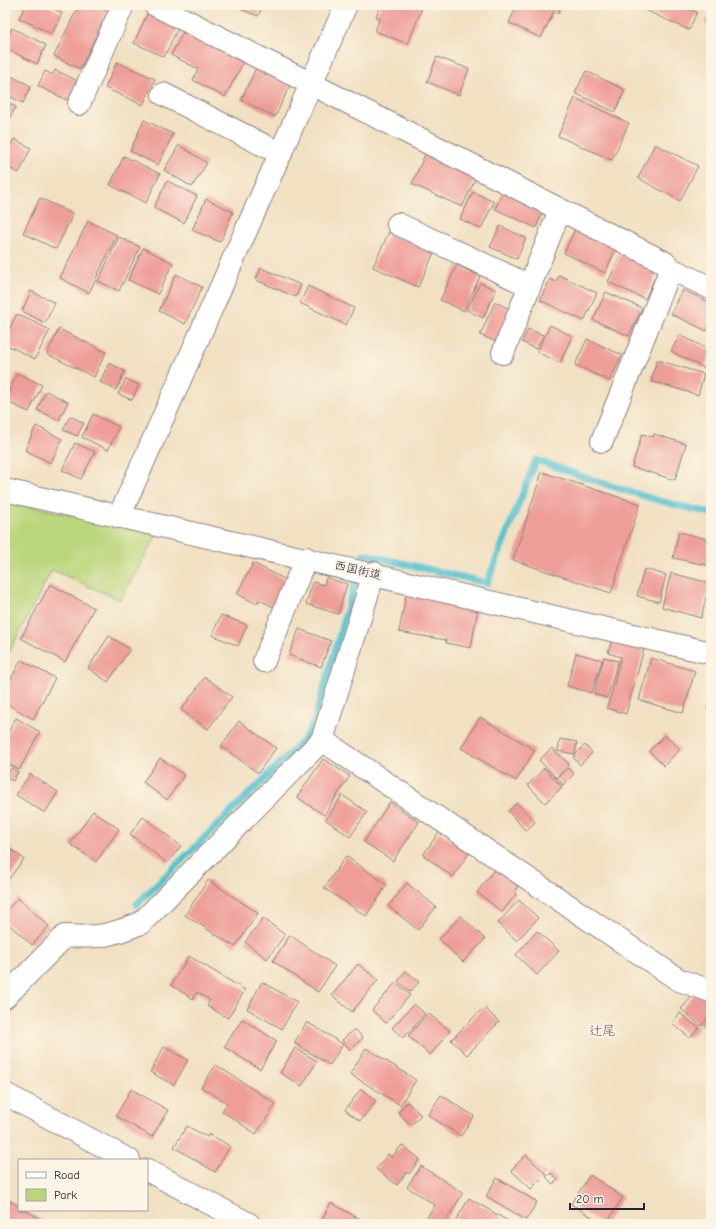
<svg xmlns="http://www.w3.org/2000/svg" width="716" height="1229" font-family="'Comic Neue','Klee One',sans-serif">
<rect width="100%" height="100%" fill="#fcf5e5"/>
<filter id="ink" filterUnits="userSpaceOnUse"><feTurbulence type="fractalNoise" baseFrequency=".025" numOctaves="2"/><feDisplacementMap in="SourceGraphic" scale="8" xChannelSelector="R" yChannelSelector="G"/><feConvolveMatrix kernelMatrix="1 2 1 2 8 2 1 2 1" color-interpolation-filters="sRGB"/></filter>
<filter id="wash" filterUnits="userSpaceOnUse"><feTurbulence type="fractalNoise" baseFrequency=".012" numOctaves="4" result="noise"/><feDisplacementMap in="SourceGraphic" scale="16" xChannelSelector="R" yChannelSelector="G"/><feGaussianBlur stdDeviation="0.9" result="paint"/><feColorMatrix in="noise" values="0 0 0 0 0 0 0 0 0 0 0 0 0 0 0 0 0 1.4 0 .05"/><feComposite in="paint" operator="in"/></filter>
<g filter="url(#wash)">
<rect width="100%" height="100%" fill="#f1e0c1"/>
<!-- green -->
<path fill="#bad57a" stroke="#6e7c5a" d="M 5,500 L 157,535 L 120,600 L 52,570 L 5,660 Z"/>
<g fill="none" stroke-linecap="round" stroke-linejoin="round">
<!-- stream -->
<path stroke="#57c3d0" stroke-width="7" d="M 362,558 L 363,554 L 487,583 L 536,460 C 593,480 651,501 711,513
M 137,904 L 304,740 L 314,722 L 356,580
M 5,1014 L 17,999"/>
</g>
<g id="blocks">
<!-- building -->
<path fill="#ee9d98" d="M 26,5 L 46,5 L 62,13 L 52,34 L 19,18 Z
M 79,5 L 95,5 L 108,11 L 80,69 L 54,56 Z
M 242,5 L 263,5 L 258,16 L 240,9 Z
M 381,5 L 423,5 L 408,44 L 375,31 L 380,18 L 376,17 Z
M 517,5 L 562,5 L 558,13 L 554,11 L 541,38 L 509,23 Z
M 634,5 L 675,5 L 697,12 L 689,30 Z
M 147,14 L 178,28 L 164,57 L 134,43 Z
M 711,18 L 711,40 L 705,20 Z
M 12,28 L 46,45 L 37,64 L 5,48 L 5,43 Z
M 185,29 L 244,61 L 225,97 L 193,80 L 198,69 L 171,55 Z
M 437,57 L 469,69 L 459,95 L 427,82 Z
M 117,62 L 155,79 L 143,105 L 105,88 Z
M 256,68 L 290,85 L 275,117 L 241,100 Z
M 55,70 L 80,82 L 71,102 L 38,86 L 45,71 L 53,75 Z
M 586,71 L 625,90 L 615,112 L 575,93 Z
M 5,73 L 31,86 L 23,103 L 5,94 Z
M 575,98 L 629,123 L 612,160 L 558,136 Z
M 5,101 L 16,107 L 5,126 Z
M 144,120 L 173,134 L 158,165 L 130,151 Z
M 14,139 L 31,148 L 19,173 L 5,166 L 5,156 Z
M 655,144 L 698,166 L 680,201 L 638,178 Z
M 179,145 L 207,163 L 192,187 L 164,170 Z
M 426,152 L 477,176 L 462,207 L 412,184 Z
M 124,156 L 160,174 L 146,203 L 110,185 Z
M 167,181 L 197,196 L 184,223 L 154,208 Z
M 504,189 L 545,207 L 536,228 L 495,209 Z
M 473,192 L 494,202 L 481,229 L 460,219 Z
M 40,198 L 73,214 L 56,249 L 23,233 Z
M 206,199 L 233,212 L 220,242 L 192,230 Z
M 88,221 L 117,235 L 89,293 L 60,278 Z
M 500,226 L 526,238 L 517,259 L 490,247 Z
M 576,227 L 617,246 L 605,273 L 564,253 Z
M 389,232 L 434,253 L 418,287 L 373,267 Z
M 119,237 L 140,247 L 119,291 L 98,281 Z
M 143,248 L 173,263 L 158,294 L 128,280 Z
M 623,250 L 660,267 L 645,299 L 608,282 Z
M 457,265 L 480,276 L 464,311 L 440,300 Z
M 261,268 L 301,285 L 296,297 L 256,280 Z
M 176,274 L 202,287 L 185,324 L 159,311 Z
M 559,275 L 597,293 L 584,321 L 540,300 L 550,279 L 556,282 Z
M 480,283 L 496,290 L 483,318 L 467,310 Z
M 308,286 L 354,308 L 346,325 L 300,303 Z
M 683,290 L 711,303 L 711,322 L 707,331 L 671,314 Z
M 31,291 L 55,303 L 45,323 L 22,311 Z
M 606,292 L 642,308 L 629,336 L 593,320 Z
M 495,302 L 514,311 L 499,343 L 480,335 Z
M 17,314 L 50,330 L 35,359 L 5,344 L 5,337 Z
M 550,325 L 572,336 L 560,363 L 537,352 Z
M 59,329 L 106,352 L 94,377 L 47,354 Z
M 528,329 L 543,335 L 536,349 L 522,342 Z
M 680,335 L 711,351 L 704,368 L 671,351 Z
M 587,339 L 622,355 L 610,381 L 575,365 Z
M 657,360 L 704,374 L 698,395 L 651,381 Z
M 109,363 L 125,371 L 116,390 L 100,382 Z
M 17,373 L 42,385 L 29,412 L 5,401 Z
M 126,379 L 139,385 L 132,400 L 118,394 Z
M 46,391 L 68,402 L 59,420 L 37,410 Z
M 93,414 L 119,427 L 108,450 L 82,437 Z
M 70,416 L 84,423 L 77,436 L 63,430 Z
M 36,426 L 62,439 L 51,463 L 25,450 Z
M 642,434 L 653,437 L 654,434 L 686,444 L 675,480 L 632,467 Z
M 75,443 L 95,452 L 81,479 L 62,470 Z
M 542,472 L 640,504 L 611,593 L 513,560 Z
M 679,532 L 711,540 L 711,566 L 673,558 Z
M 253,563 L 288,581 L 274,607 L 259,600 L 257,604 L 237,594 Z
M 644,569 L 666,575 L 659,602 L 637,596 Z
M 671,573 L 710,583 L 701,618 L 662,607 Z
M 326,578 L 347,584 L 338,614 L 306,604 L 313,582 L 324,585 Z
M 50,584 L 94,608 L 65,662 L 21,638 Z
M 406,595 L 478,608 L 471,648 L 446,643 L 446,640 L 399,632 Z
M 221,615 L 247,625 L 238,646 L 212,635 Z
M 299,629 L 331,641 L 321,667 L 289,655 Z
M 109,636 L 130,649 L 108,682 L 88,668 Z
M 612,640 L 644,649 L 626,714 L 607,708 L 621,657 L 608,653 Z
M 576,653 L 602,660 L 592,693 L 567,686 Z
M 604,657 L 618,661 L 607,698 L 594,694 Z
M 651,658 L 695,671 L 683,713 L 639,700 Z
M 21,660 L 55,678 L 33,719 L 5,703 L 5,690 Z
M 205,677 L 232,697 L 208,729 L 181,710 Z
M 711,696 L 711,710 L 707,709 Z
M 480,717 L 535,750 L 516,781 L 461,748 Z
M 16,718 L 40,732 L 19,770 L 5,762 L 5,738 Z
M 239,721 L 276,748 L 258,773 L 221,746 Z
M 665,735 L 680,749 L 664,766 L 649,751 Z
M 560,739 L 577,742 L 575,754 L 558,751 Z
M 585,745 L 592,753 L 580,765 L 573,757 Z
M 552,748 L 569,764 L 556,778 L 539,760 Z
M 160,758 L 184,775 L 167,800 L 143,782 Z
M 323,759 L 350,776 L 324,815 L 297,797 Z
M 11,768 L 18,772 L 13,781 L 6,778 Z
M 544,768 L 562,787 L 545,803 L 528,785 Z
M 568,768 L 574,774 L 563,785 L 557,778 Z
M 30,774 L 58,792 L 45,813 L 16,795 Z
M 342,795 L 367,812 L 350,837 L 326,820 Z
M 390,802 L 419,822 L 393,861 L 364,842 Z
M 517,803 L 535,822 L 526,831 L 508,811 Z
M 93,811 L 119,829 L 96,862 L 70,844 Z
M 143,817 L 181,846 L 167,863 L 130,834 Z
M 439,832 L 469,853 L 453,877 L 423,855 Z
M 5,845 L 24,859 L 8,880 L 5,877 Z
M 346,856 L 387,885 L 366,916 L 324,888 Z
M 495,869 L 518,886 L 514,891 L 516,894 L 502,912 L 477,892 Z
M 208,880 L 258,913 L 235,947 L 185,915 Z
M 407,883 L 436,907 L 418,930 L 388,906 Z
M 18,898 L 49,926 L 32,945 L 5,921 L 5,912 Z
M 519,900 L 538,918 L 517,941 L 498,923 Z
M 461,916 L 485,939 L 463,962 L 439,939 Z
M 263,918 L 285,935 L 267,959 L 245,942 Z
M 537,931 L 559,951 L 537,975 L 516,955 Z
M 290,935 L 335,966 L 318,992 L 273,961 Z
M 189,956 L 245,990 L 228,1018 L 207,1006 L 210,1000 L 197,992 L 193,999 L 171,985 Z
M 358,964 L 378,980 L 352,1012 L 332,995 Z
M 406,971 L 419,982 L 410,992 L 398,981 Z
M 262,982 L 297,1002 L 282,1029 L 247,1009 Z
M 396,982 L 410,995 L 386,1023 L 372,1010 Z
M 698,990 L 711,995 L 711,1015 L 701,1026 L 681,1009 Z
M 414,1004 L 425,1014 L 403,1038 L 392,1028 Z
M 484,1007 L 499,1022 L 467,1055 L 451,1040 Z
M 428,1013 L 450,1031 L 430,1055 L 408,1036 Z
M 680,1013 L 699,1028 L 690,1038 L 672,1023 Z
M 242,1019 L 277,1041 L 260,1069 L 224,1047 Z
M 711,1020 L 711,1031 L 706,1027 Z
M 307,1022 L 343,1044 L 330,1065 L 294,1043 Z
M 355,1029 L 363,1038 L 350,1050 L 342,1040 Z
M 164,1047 L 188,1060 L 174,1085 L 150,1072 Z
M 295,1048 L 317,1061 L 302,1086 L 280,1073 Z
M 366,1048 L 416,1080 L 400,1105 L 350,1074 Z
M 216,1065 L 276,1104 L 256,1134 L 222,1111 L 227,1103 L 201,1087 Z
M 131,1089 L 168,1110 L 152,1137 L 116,1116 Z
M 361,1089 L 376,1101 L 360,1121 L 345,1110 Z
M 441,1095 L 474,1116 L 461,1136 L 428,1115 Z
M 407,1102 L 421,1115 L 411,1125 L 398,1112 Z
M 187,1126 L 207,1137 L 209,1134 L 230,1146 L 215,1172 L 174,1147 Z
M 402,1145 L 420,1159 L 409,1174 L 407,1172 L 397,1185 L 376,1169 L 388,1154 L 392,1157 Z
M 526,1155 L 546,1174 L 531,1189 L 511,1170 Z
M 421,1166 L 463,1193 L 444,1224 L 431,1224 L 425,1220 L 435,1205 L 407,1187 Z
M 551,1173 L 558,1180 L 553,1184 L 546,1177 Z
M 590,1175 L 623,1197 L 606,1224 L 603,1224 L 571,1204 Z
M 497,1178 L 537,1202 L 526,1220 L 486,1196 Z
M 5,1198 L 19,1206 L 19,1210 L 25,1210 L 49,1224 L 5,1224 Z
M 469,1198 L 513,1224 L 454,1224 Z
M 331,1203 L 369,1224 L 320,1223 Z"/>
</g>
</g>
<g filter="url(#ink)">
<use href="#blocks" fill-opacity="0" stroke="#8a817e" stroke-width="1"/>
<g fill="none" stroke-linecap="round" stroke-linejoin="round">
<defs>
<path id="minor" d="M 155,5 L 664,262 L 671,269 L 711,288
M 163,94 L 281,154
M 79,104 L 123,5
M 398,224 L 530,286
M 503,353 L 560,210
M 602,441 L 671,269
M 5,490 L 711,653
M 119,517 L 346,5
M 264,661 L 306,558
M 322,740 L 679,980 L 711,991
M 5,997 L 65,936 C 100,938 108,936 141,923 L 322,740 L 374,573
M 5,1094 L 129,1160
M 147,1170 L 249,1224"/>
</defs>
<!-- minor casing -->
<use href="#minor" stroke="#8a817e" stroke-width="24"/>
<!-- minor -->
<use href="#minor" stroke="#fff" stroke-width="22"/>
</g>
</g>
<g text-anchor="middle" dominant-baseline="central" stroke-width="4" stroke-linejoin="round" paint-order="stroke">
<!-- street labels -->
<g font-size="12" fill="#22223b" stroke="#fcf5e5">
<text transform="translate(358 570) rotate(13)">西国街道</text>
</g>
<!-- neighbourhood labels -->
<g font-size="13" fill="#694d5c" stroke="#fcf5e5">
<text x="602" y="1030">辻尾</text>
</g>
</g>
<!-- margin -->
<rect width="716" height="1229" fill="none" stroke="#fcf5e5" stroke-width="20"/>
<!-- legend -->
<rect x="18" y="1159" width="130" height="52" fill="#fcf5e5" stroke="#a5a1a1"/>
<rect x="26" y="1172" width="20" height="6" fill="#ffffff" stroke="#a5a1a1"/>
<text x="54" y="1179" font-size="12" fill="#22223b">Road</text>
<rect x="26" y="1189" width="20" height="12" fill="#bad57a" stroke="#a5a1a1"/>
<text x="54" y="1199" font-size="12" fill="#22223b">Park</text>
<!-- scale -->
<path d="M570 1203v6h74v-6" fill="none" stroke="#22223b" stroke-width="2"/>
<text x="576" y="1203" font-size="12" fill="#22223b" stroke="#fcf5e5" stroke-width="3" paint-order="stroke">20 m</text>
</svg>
